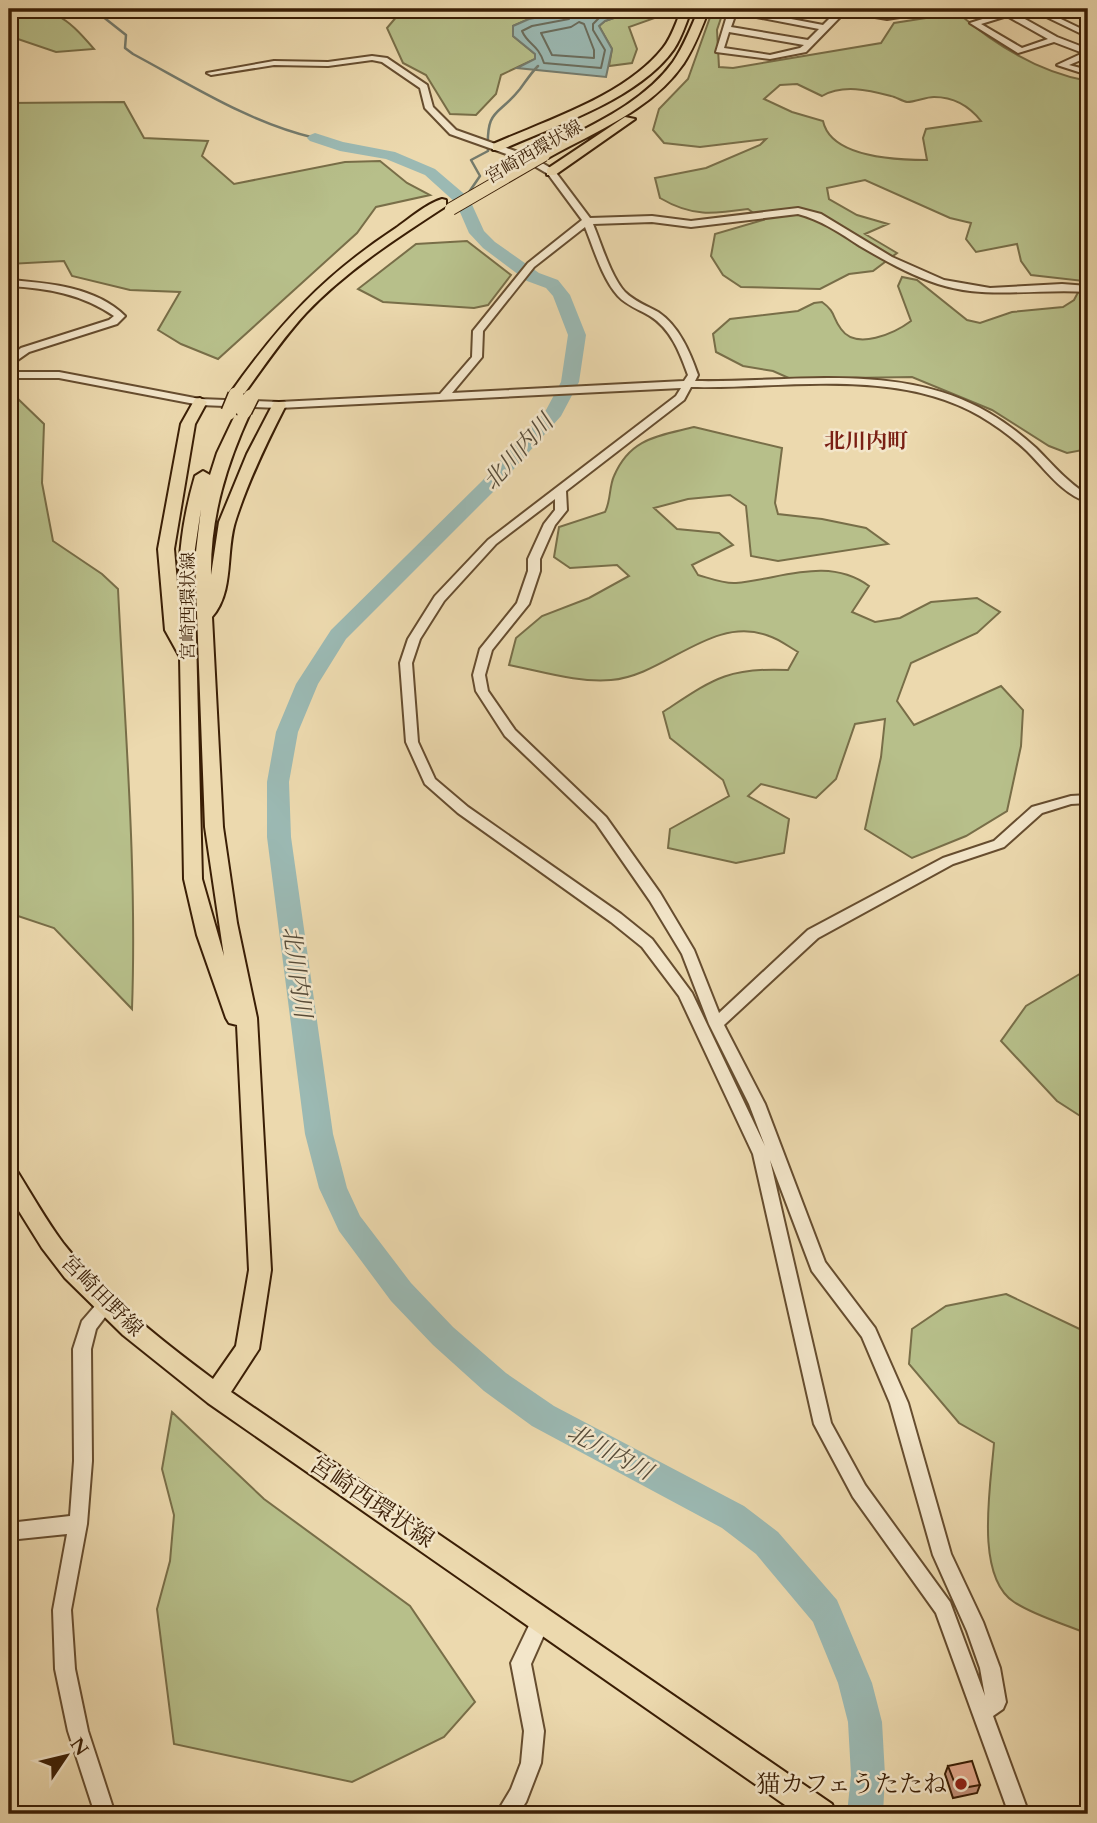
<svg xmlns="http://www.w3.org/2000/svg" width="1097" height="1823" font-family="Cardo,'Noto Serif JP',serif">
<rect width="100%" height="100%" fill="#ecd9ae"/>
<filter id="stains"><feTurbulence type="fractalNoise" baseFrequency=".00286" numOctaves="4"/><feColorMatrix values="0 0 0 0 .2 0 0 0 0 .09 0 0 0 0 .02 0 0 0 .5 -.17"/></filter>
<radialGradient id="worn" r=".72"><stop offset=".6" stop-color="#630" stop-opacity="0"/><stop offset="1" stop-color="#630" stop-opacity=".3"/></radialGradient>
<!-- green -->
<path fill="#b7bf8a" stroke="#786e48" stroke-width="2" fill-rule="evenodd" d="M 9,9 C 55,9 64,14 94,49 L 56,52 L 9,36 Z
M 403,9 L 580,9 L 529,19 L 513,26 L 513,36 L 535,54 L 535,59 L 501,75 L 496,94 L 476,115 L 450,114 L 426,75 L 403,63 L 387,28 Z
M 640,9 L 669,9 L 666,14 L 629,27 L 637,49 L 632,63 L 609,66 L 612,49 L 599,26 L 605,21 Z
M 713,9 L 724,9 L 717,30 L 719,67 L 733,68 L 881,43 L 894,23 L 958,13 C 995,45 1039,72 1088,81 L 1088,449 L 1067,453 L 1049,446 L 992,410 L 912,377 L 791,379 L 773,371 L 743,366 L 716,352 L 713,334 L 730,319 L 798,311 L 814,303 L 822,302 C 836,312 832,317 841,329 C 856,351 895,333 911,321 L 898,286 L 902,277 L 917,280 L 967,320 L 980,323 L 1012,312 L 1063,307 L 1074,300 L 1084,281 L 1031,275 L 1021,261 L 1017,244 L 976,252 L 966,239 L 971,223 L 950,218 L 865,180 L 827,188 L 829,199 L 857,215 L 888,224 L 865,234 L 897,253 L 873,271 L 849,274 L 820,289 L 741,287 L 723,275 L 711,256 L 715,234 L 763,220 L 748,209 C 713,214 692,217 660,198 L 655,178 L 706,168 L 760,145 L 766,139 L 700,147 L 664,143 L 653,130 L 659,109 L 688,79 ZM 797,84 L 822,96 C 843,84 868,90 891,96 C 896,97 902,101 907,102 C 916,102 925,97 934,97 C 954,97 970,107 981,121 L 926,129 L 923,138 L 927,160 C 897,160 831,158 823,121 L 792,112 L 764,99 L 780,85 Z
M 124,102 L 144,138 L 208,141 L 202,156 L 234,184 L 345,162 L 380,161 L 407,183 L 430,195 L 376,207 L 357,233 L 218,359 L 181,344 L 158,330 L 180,292 L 130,290 L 72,276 L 64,261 L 9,264 L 9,103 Z
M 467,241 L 511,275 L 488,305 L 474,308 L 383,302 L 358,289 L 416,244 Z
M 15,396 L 44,424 L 42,483 L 53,541 L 102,574 L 118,589 C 125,729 137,869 132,1009 L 54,928 L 9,913 L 9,397 Z
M 694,427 L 782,448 L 775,503 L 778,514 L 822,519 L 866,528 L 888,544 L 778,561 L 751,556 L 746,506 L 730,495 L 688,499 L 654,508 L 677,529 L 719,533 L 733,545 L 692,565 L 698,575 C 709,578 724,584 736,583 C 781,579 828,556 869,586 L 852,612 L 875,622 L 900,618 L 931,602 L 977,598 L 1000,612 L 977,633 L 911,663 L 897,701 L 914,725 L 1001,686 L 1023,710 L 1021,746 L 1007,811 L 966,836 L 912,858 L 865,829 L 881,757 L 885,719 L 855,724 L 836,779 L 816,798 L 761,784 L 748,796 L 789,819 L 784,853 L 736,863 L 668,848 L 670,829 L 729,796 L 723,780 L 670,738 L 663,712 C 712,680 727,667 788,670 L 798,652 C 789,647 779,639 769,636 C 712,614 665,676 611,680 C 578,683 541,671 509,665 L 516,638 L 542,616 L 589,598 L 629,576 L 617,565 L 570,568 L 554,557 L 559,527 L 605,512 C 611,500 609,487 614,476 C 630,438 658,436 694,427 Z
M 1088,933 L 1088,1121 L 1057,1101 L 1001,1041 L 1026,1006 L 1083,972 L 1080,935 Z
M 1006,1294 L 1088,1333 L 1088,1634 C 1065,1624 1035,1616 1014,1602 C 974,1576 991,1484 994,1443 L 959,1423 L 909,1364 L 912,1329 L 946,1306 Z
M 172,1412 L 264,1499 L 410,1606 L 475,1702 L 444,1737 L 352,1782 L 174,1744 L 157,1609 L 170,1561 L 174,1515 L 162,1469 Z"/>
<!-- water -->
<path fill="#9bb9b3" stroke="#747b6d" stroke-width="2" d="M 580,9 L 640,9 L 605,21 L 599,26 L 612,49 L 606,77 L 517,68 L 535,59 L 535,54 L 513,36 L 513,26 L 529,19 Z"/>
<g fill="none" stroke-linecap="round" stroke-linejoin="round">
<!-- shore -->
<path stroke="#6a6c5c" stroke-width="2" d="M 574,9 L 569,19 L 532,26 L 522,31 C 528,45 538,44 544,63 L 601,68 L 605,50 L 593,30 L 593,24 L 602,15 L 622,9
M 579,22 L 584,24 L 594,50 L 594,58 L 552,55 L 541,33 L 571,27 Z"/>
<!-- stream -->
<path stroke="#747b6d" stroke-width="2.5" d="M 104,9 L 102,16 L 126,35 L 125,48 L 133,54 C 191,85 250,123 315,138
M 467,195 L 480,176 L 471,160 L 488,151 C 486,107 498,117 520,89 C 526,81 531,73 538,66"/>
<!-- river -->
<path fill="#9bb9b3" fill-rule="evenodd" d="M 315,133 L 343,142 L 395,152 L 435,169 L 469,198 L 484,231 L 495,242 L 539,273 L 558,280 L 570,295 L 586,335 L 579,382 L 561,416 L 496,489 L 346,639 L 318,684 L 298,732 L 289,782 L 291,837 L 333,1134 L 347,1188 L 360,1216 L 411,1283 L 453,1327 L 506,1373 L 554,1406 L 744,1506 L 778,1532 L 837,1600 L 872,1683 L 882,1722 L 885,1775 L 883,1814 L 847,1814 L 851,1775 L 848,1722 L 838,1683 L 813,1622 L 756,1554 L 722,1528 L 532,1426 L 484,1391 L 433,1345 L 391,1301 L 339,1231 L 319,1188 L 305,1134 L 267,837 L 267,782 L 276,732 L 296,684 L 331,630 L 482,481 L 546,410 L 561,382 L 568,335 L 553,296 L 546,288 L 527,281 L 483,248 L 469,233 L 456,203 L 425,175 L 386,159 L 340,151 L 310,141 L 307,138 L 310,135 Z"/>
<defs>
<path id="minor" d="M 729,9 L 739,9 L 823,25 L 837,11 L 834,9 C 853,9 872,15 890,14 C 910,13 930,8 951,9 L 887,19 L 845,12 L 806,52 L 770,59 L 716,52 ZM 736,13 L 819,29 L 808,40 L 731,27 ZM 729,32 L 804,45 L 800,48 L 770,55 L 724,48 Z
M 1014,9 L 1025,9 L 1014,13 L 1057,37 L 1088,49 L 1088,57 L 1069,65 L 1088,70 L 1088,75 L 1057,65 L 1083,53 L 1054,42 L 1018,53 L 970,23 ZM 1007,16 L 1048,39 L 1022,48 L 981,24 Z
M 1030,9 L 1040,9 L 1088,32 L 1088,37 Z
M 1065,9 L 1075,9 L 1088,15 L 1088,20 Z
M 372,56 L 387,58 L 427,85 L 433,107 L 456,130 L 532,157 L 554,170 L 590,218 L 652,216 L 691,221 L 798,208 L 821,214 L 892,257 L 944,280 L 990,288 L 1062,284 L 1088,286 L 1088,292 C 1038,288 987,300 938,284 C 910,275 884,260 860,246 C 840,233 821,220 798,214 L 691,227 L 652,222 L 593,224 C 601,243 611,277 625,292 C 634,301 647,306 658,312 C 679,326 690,352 698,375 L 695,381 C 791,383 902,361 989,413 C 1006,423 1022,435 1036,448 C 1053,465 1068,483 1088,495 L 1088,502 C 1063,495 1045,469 1027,451 C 1013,438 997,426 980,416 C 895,367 785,389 691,387 L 684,400 L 566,491 L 567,510 L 555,525 L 540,559 L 540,571 L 529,604 L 492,650 L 485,675 L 488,691 L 515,730 L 606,817 L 660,893 L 694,950 L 719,1013 L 808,930 L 943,858 L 994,841 L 1032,807 L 1071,796 L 1088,795 L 1088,803 L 1071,804 L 1042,813 L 1004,847 L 953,864 L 818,938 L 724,1025 L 765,1104 L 825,1262 L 875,1328 L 908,1403 L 951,1554 L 983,1622 L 1000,1668 L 1006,1702 L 1003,1709 L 993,1716 L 1029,1814 L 1009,1814 L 936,1613 L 853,1497 L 814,1424 L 753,1154 L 679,996 L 642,947 L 611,922 L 458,813 L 425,784 L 406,742 L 400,663 L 408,639 L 435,596 L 488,540 L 676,396 L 681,388 L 279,408 L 200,405 L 59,378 L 9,378 L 9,372 L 59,372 L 200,399 L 279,402 L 440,394 L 472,357 L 473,331 L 528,263 L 582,220 L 548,174 L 526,161 L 450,134 L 425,108 L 420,88 L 382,62 L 372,60 L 328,66 L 274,65 L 211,75 L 207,73 L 274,61 L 328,62 ZM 585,227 C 594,249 602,278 618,296 C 626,305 640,310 650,316 C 671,329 680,353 688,375 L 684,381 L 452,393 L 482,357 L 483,331 L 534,267 ZM 555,499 L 555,510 L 544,524 L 528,559 L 528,571 L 517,603 L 480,649 L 473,675 L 476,691 L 505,736 L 596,823 L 650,901 L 682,954 L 709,1024 L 749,1104 L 765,1146 L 692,993 L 652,939 L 621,914 L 468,807 L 435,779 L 418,742 L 412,663 L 420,639 L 444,601 L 496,544 ZM 770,1160 L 812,1271 L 862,1337 L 890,1403 L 933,1555 L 967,1631 L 980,1668 L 985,1696 L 950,1602 L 865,1485 L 831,1423 Z
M 9,280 C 48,283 96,287 125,316 L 117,324 L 29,352 L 9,366 L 9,358 L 21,348 L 109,320 L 114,316 C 82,294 47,288 9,286 Z
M 107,1297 L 113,1299 L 115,1304 L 96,1329 L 91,1349 L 92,1461 L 87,1524 L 71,1610 L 75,1669 L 88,1731 L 115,1814 L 95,1814 L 68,1731 L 55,1669 L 53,1610 L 67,1534 L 9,1540 L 9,1523 L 70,1516 L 74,1461 L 73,1349 L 82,1321 L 101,1299 Z
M 542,1610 L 549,1613 L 551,1619 L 531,1664 L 544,1731 L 541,1763 L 526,1802 L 518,1814 L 496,1814 L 511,1789 L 521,1763 L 524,1731 L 511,1663 L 535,1613 Z"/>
<path id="major" d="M 682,9 L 692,9 C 686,22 682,37 674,49 C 639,99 556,125 501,150 L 493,150 L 493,144 C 547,120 625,96 663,48 C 672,37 676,22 682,9 Z
M 699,9 L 709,9 C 702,27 695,46 684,63 C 652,110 596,131 548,158 L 540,158 L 540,152 C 586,127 641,106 673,62 C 684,46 691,27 699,9 Z
M 625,117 L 635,119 L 555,175 L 547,175 L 547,169 Z
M 442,199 L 446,200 L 446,206 C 397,238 347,270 306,313 C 282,339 262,369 241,398 L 231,398 L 229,395 C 279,324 323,276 396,228 C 410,218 426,204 442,199 Z
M 200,398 L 207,402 L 195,424 L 174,549 L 179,604 C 178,557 182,521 195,476 L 203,471 L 210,475 L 217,453 L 237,411 L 239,408 L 249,408 L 251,411 C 227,463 210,516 211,575 L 219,522 L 247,454 L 274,402 L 284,402 L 286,405 C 267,442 249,479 236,519 C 225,550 235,591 212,617 L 223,827 L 237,923 L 257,1018 L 271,1270 L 259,1349 L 231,1392 L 832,1804 L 836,1814 L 798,1814 L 208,1403 L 123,1335 L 65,1278 L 42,1248 L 9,1195 L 9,1168 L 17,1171 C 32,1195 46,1220 63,1243 C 105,1296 159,1339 213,1379 L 236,1346 L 249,1270 L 237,1025 L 229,1023 L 226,1018 L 197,935 L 184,879 L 180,657 L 165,630 L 158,549 L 181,424 L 195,399 ZM 201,509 L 195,560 L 205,827 L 224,956 L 202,879 L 194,555 Z"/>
</defs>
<!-- minor casing -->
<use href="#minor" stroke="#664d2f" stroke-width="4"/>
<!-- major casing -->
<use href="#major" stroke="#3a1e05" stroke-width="4"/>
<!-- minor -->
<use href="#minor" fill="#f3e6ca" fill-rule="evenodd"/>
<!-- major -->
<use href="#major" fill="#ecd9ae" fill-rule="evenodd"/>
<defs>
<path id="major-bridge-far1" d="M 451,209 L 544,155"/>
<path id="major-bridge" d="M 244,411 L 251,397
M 229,412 L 236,395"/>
</defs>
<!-- major-bridge-far1 casing -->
<use href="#major-bridge-far1" stroke="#3a1e05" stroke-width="14" stroke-linecap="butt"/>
<!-- major-bridge casing -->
<use href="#major-bridge" stroke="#3a1e05" stroke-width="18" stroke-linecap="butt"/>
<!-- major-bridge-far1 -->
<use href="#major-bridge-far1" stroke="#ecd9ae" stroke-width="12"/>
<!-- major-bridge -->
<use href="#major-bridge" stroke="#ecd9ae" stroke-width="15"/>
</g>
<!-- wall -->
<path fill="#c29078" stroke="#3a1e05" stroke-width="2" d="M 948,1766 L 980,1785 L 977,1793 L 953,1798 L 945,1774 Z"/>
<!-- building -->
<path fill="#e2a88b" stroke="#3a1e05" stroke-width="2" d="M 972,1761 L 980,1785 L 957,1789 L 948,1766 Z"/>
<!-- markers -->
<circle fill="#8f2418" stroke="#f3e6ca" stroke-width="2.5" cx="961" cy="1784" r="7"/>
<g text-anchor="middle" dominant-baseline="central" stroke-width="5" stroke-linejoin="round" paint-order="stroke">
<!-- far-street labels -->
<g font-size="18" fill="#3a1e05" stroke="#f3e6ca">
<text transform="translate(534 152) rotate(-30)">宮崎西環状線</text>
<text transform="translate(188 606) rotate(-90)">宮崎西環状線</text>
</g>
<!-- far-quarter labels -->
<g font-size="21" font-weight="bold" fill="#7a1f14" stroke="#f3e6ca">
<text x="866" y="441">北川内町</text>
</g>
<!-- street labels -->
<g font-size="21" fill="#3a1e05" stroke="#f3e6ca">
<text transform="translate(102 1296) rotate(45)">宮崎田野線</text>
</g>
<!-- water labels -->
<g font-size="23" font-style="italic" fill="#574c39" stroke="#f3e6ca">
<text transform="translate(518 452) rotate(-48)">北川内川</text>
<text transform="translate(297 972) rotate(82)">北川内川</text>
<text transform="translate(610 1452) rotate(28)">北川内川</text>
</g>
<!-- near-street labels -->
<g font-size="24" fill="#3a1e05" stroke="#f3e6ca">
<text transform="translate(372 1502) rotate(34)">宮崎西環状線</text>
</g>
<!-- near-poi labels -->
<g font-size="24" fill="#3a1e05" stroke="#f3e6ca" text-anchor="end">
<text x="947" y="1784">猫カフェうたたね</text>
</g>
</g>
<!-- margin -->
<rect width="1097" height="1823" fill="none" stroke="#ecd9ae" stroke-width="35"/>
<rect x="10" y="10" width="1076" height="1802" fill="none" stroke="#3a1e05" stroke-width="3.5"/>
<rect x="18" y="18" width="1062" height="1788" fill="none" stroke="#3a1e05" stroke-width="2"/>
<!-- north arrow -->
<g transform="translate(66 1756) rotate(55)" stroke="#f3e6ca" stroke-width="5" paint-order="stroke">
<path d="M0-5L12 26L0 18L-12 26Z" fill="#3a1e05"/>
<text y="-10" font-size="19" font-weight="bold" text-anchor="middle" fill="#3a1e05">N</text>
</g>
<rect width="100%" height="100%" filter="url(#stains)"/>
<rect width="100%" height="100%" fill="url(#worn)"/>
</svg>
